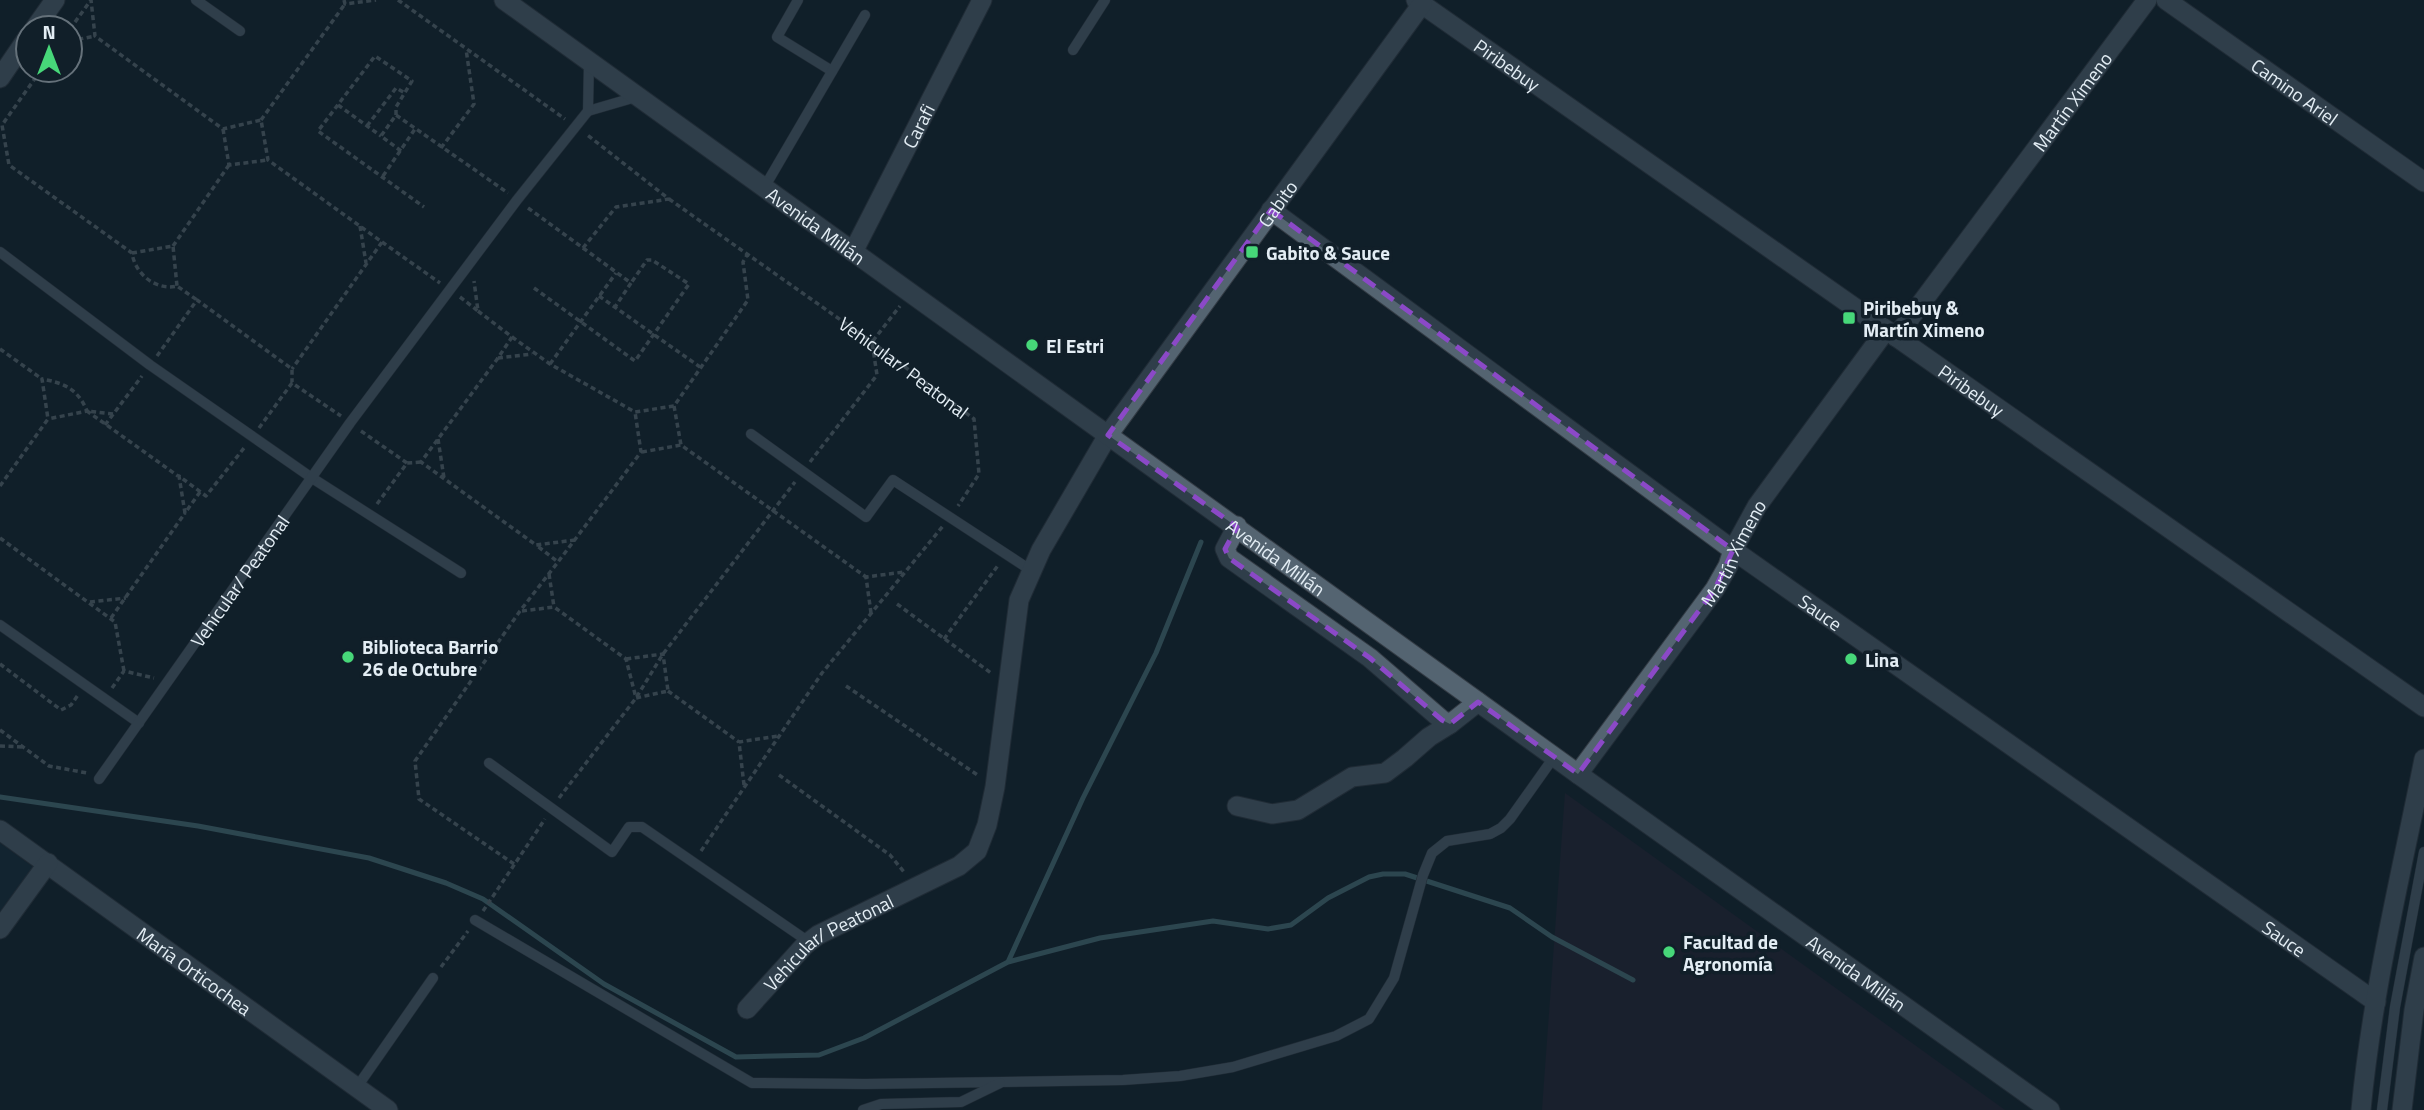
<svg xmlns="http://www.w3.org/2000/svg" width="2424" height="1110" font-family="'Titillium Web',sans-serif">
<rect width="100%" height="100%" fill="#111f29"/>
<!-- built -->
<path fill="#162a39" d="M 0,843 L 33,867 L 0,912 Z"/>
<!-- education -->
<path fill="#252232" d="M 1565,793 L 2005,1110 L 1542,1110 Z"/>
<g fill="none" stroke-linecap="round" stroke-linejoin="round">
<!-- stream -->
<path stroke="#4f757c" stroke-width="5" d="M 0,797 L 198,826 L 369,858 L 446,883 L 483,899 L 604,984 L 736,1057 L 819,1055 L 864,1038 L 1008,962 L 1100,938 L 1213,921 L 1268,929 L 1291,925 L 1328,898 L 1369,877 L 1383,874 L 1405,874 L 1510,908 L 1552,937 L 1633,980
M 1008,962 L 1083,798 L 1156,653 L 1201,542"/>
<defs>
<g id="service">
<path d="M 196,0 L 240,31"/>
<path d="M 798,0 L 777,37 L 832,71"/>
<path d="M 1073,50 L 1105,0"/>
<path d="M 588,111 L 636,97"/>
<path d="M 764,188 L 865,15"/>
<path d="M 0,252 L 150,365 L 312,478 L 461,573"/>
<path d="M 751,434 L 866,517 L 893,480 L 1032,571"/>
<path d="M 0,625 L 139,723"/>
<path d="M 489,763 L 612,852 L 629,827 L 642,827 L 809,942"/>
<path id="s2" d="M 99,779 L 350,423 L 517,200 L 588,111 L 589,61"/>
<path d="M 475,920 L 752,1083 L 865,1084 L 1123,1080 L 1180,1076 L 1233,1067 L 1336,1036 L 1369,1019 L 1394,978 L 1423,875 L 1432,853 L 1447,841 L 1490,834 L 1501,828 L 1510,819 L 1554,757"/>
<path d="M 357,1087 L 433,978"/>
<path d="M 863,1110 L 881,1104 L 961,1102 L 1000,1083"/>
<path d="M 2382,1110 L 2395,1007 L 2424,852"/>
</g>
<g id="minor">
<path id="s3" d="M 1416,0 L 2424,707"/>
<path d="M 35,28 L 55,0"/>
<path d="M 0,78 L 28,37"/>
<path id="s4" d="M 1271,210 L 1733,550 L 2376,1002"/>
<path id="s5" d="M 853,252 L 982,0"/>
<path id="s6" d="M 1896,337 L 2147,0"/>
<path d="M 1237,526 L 1225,549 L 1229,558 L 1370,658 L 1442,720 L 1450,724"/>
<path id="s7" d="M 1578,774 L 1715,589 L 1728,566 L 1733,550 L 1757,506 L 1886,330"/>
<path d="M 1237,806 L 1272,814 L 1298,810 L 1352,777 L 1385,773 L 1405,758 L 1429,737 L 1450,724 L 1478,702"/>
<path id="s8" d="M 0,830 L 388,1110"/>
<path d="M 0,929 L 48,863"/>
<path id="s9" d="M 747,1009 L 805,945 L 818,935 L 959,866 L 977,851 L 987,825 L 995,787 L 1019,600 L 1041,550 L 1108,435 L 1422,4"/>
</g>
<g id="tertiary">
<path id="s10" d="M 2166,0 L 2424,182"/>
</g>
<g id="secondary">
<path id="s11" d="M 504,0 L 1578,774 L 2050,1110"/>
<path d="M 2361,1110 C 2372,992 2401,875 2424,759"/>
<path d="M 2402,1110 L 2414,1010 L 2424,957"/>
</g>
</defs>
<!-- service casing -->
<use href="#service" stroke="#333b44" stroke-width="11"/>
<!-- minor casing -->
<use href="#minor" stroke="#333b44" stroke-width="21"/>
<!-- tertiary casing -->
<use href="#tertiary" stroke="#333b44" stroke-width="21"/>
<!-- secondary casing -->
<use href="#secondary" stroke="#333b44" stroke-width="21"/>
<!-- path -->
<g stroke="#626f77" stroke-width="3.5" stroke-dasharray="5 3.5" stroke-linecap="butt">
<path d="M 344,0 L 345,4 L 376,0"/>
<path d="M 398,0 L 565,119"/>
<path d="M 70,29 L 91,0 L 95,36 L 223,129 L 261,120 L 268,160 L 382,242 L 292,369"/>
<path d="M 70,41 L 95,36"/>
<path d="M 41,70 L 2,125 L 9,165 L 132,253 C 135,274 156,291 177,286 L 197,300"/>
<path d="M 338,105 L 381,136"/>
<path d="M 396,115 L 396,107 L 412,81 L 375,56 L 318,131 L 424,207"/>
<path d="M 261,120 L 345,4"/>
<path d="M 367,126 L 396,88 L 405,93"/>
<path d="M 223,129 L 229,165 L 268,160"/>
<path d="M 441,148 L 474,104 L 466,49"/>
<path d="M 401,151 L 381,136 L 396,115 L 508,193"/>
<path d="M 383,176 L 415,129"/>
<path id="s1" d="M 669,199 L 872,342 L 974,419 L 979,474 L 958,506"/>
<path d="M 528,208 L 583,248 L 616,207 L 669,199 L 586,134"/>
<path d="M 360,226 L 366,263"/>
<path d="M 382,242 L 440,283"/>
<path d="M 173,246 L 229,165"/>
<path d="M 583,248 L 631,283 L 615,307"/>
<path d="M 132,253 L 173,246 L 177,286"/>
<path d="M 534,288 L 635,361 L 689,284 L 652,260 L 647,260 L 631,283"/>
<path d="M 599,296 L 700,367"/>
<path d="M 460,297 L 478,311 L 474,281"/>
<path d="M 478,311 L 512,337 L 498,358 L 532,354"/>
<path d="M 512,337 L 550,364 L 635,412 L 674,406 L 748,300 L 743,262 L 747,255"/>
<path d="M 0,349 L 42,379"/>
<path d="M 157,356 L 197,300 L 292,369 L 292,382"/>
<path d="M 498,358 L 421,462 L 536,545"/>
<path d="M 550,364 L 616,273"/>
<path d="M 674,406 L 681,445 L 866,577"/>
<path d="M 113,414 L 87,411 L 178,476"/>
<path d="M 105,425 L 142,376"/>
<path d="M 259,428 L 292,383 L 341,416"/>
<path d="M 361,431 L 407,463"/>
<path d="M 438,439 L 444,478"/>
<path d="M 642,452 L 681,445"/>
<path d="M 810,462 L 877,375 L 872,342 L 900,306"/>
<path d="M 0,486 L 48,419 L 42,379 C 64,383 78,389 87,411 L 48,419"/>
<path d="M 200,492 L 185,513 L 179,476 L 206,496 L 244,448"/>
<path d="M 377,504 L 407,463 L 421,462"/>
<path d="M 0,538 L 115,622 L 124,671"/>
<path d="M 575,540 L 536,545 L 558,562 L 641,452 L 635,412"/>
<path d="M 549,574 L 554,607"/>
<path d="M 90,602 L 126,598"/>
<path d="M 897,604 L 991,673"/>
<path d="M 522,611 L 554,607 L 626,659 L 636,698 L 668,691 L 663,654 L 626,659"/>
<path d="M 871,613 L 866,577 L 904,572"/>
<path d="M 111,618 L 185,513"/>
<path d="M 944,639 L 999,564"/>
<path d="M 0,664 L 61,710 L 71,705 L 78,695"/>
<path d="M 846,686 L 979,776"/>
<path d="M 112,688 L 124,671 L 154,678"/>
<path d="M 668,691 L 739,742"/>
<path d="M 0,730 L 49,766 L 87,773"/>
<path d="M 0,746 L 23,747"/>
<path d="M 779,775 L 890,855 L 904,872"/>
<path d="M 744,785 L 739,742 L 778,736"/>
<path d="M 559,798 L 636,698 L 663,654 L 795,482"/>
<path d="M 701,851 L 822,673 L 943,526"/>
<path d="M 514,864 L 419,799 L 415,761 L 520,611 L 558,562"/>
<path d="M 483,911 L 545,819"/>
<path d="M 441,967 L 468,931"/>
</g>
<!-- service -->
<use href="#service" stroke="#546471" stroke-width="10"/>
<!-- minor -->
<use href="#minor" stroke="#546471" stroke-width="19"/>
<!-- tertiary -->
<use href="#tertiary" stroke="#546471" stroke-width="19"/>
<!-- secondary -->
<use href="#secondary" stroke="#546471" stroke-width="19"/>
</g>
<!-- marked area -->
<path d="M0 0H2424V1110H0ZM 1271,210 L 1733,550 L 1715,589 L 1578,774 L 1478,702 L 1450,724 L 1442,720 L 1370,658 L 1229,558 L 1225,549 L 1237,527 L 1108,435 Z" fill="#111f29" fill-opacity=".55" fill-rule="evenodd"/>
<path fill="none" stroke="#8b49c7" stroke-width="5" stroke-dasharray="14 9" stroke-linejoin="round" d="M 1271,210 L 1733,550 L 1715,589 L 1578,774 L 1478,702 L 1450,724 L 1442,720 L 1370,658 L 1229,558 L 1225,549 L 1237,527 L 1108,435 Z"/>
<!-- markers -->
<g fill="#47d779" stroke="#111f29" stroke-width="2.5">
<rect x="1245" y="245" width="14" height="14" rx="3.5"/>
<rect x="1842" y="311" width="14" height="14" rx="3.5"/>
<circle cx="1032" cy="345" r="7"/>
<circle cx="348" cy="657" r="7"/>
<circle cx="1851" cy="659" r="7"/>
<circle cx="1669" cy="952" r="7"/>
</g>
<g text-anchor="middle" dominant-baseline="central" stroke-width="7" stroke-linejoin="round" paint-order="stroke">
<!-- street labels -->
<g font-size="19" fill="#e3edf4" stroke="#111f29">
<text stroke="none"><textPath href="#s3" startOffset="112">Piribebuy</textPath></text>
<text stroke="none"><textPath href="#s10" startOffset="158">Camino Ariel</textPath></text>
<text stroke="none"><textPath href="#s6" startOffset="294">Martín Ximeno</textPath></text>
<text stroke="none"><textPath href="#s5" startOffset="142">Carafi</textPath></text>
<text stroke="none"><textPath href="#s9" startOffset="1013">Gabito</textPath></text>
<text stroke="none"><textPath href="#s11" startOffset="385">Avenida Millán</textPath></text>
<text stroke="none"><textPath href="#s1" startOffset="289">Vehicular/ Peatonal</textPath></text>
<text stroke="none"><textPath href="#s3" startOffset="679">Piribebuy</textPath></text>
<text stroke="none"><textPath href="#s7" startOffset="271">Martín Ximeno</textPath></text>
<text stroke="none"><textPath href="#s11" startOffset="952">Avenida Millán</textPath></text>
<text stroke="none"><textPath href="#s2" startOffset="243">Vehicular/ Peatonal</textPath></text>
<text stroke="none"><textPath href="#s4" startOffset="681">Sauce</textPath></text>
<text stroke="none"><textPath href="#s4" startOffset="1248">Sauce</textPath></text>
<text stroke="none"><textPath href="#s9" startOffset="107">Vehicular/ Peatonal</textPath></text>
<text stroke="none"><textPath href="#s8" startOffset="240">María Orticochea</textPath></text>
<text stroke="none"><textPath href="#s11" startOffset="1666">Avenida Millán</textPath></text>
</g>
<!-- poi labels -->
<g font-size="19" font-weight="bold" fill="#e3edf4" stroke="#111f29" text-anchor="start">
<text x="1266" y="252">Gabito &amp; Sauce</text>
<text x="1863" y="307">Piribebuy &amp;<tspan x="1863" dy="22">Martín Ximeno</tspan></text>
<text x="1046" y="345">El Estri</text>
<text x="362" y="646">Biblioteca Barrio<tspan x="362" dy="22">26 de Octubre</tspan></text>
<text x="1865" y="659">Lina</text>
<text x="1683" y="941">Facultad de<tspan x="1683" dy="22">Agronomía</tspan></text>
</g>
</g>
<!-- north arrow -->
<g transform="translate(49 49)"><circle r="33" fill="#111f29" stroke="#65717a" stroke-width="2"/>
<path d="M0-5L12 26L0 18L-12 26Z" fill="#47d779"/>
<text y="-10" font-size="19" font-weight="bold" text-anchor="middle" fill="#e3edf4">N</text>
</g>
</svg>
